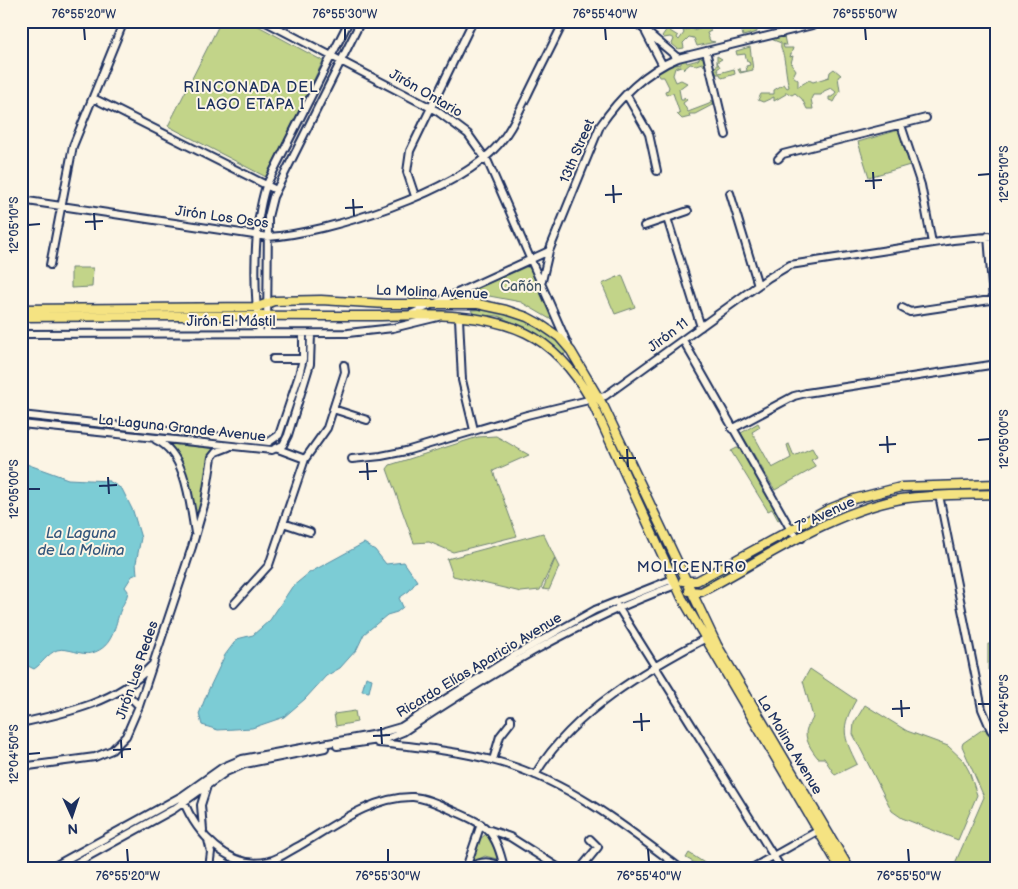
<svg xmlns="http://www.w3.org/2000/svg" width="1018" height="889" font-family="'Balsamiq Sans',sans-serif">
<rect width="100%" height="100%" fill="#fcf5e5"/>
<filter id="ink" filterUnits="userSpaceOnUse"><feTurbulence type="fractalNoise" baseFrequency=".02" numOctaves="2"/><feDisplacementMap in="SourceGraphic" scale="10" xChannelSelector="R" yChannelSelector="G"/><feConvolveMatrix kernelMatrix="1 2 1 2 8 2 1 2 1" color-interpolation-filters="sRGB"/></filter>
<g filter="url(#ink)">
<!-- green -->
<path fill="#c2d489" stroke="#6e8274" d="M 221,21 L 249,21 L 323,61 L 266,177 L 168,126 Z
M 644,21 L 670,21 L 667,26 L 670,31 L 678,36 L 677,38 L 679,40 L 684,33 L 683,31 L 692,28 L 693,30 L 703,27 L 703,25 L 711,31 L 707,33 L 710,41 L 715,42 L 697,46 L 694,38 L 689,37 L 683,43 L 684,48 L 678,49 L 672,44 L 674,39 L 670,37 L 664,38 L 662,36 L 667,29 L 663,25 L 658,31 Z
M 743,21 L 744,26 L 751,24 L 752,26 L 756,25 L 757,32 L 743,36 L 740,23 L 736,27 L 727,25 L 726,22 Z
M 784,36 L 786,46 L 783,44 L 784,48 L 793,48 L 790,57 L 793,56 L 791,63 L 796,70 L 793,76 L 798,80 L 798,87 L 809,80 L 813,82 L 829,77 L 830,72 L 834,69 L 841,75 L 838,77 L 840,91 L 834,102 L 829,100 L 829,97 L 832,97 L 836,92 L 831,88 L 824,91 L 821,95 L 813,95 L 811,99 L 813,109 L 807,109 L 802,99 L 795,93 L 792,95 L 786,92 L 786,94 L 774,101 L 774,97 L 763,102 L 758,100 L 761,94 L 774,94 L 774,90 L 784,84 L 787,88 L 789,87 C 786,77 786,67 784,58 C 783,51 780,50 781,43 L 771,39 Z
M 750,47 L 753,70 L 740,73 L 738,69 L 740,69 L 741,72 L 747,71 L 746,66 L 750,65 L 749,61 L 747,61 L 745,54 L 737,55 L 736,51 Z
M 702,55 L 705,56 L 707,61 L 704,66 L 702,63 L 696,65 L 690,64 L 684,69 L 681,66 L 675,68 L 673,75 L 676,82 L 681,80 L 687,83 L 679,89 L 681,100 L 684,100 L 684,97 L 687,100 L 683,103 L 688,112 L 709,104 L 712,100 L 714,104 L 695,114 L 689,114 L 690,117 L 682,119 L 677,114 L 680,114 L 673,93 L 666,95 L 665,91 L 668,90 L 669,87 L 664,77 L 659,77 L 657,72 L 667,66 L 681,64 L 681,59 L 685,59 L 687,63 L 698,60 Z
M 717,56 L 722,59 L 717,62 L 720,67 L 717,69 L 719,73 L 734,69 L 735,74 L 722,78 L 720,74 L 716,74 L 714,67 L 717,66 Z
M 899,130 L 910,165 L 869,177 L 858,142 Z
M 526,267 L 530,268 L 552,317 L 550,319 L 521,302 L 468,292 Z
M 71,268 L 93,268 L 92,287 L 71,288 Z
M 622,275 L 635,307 L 615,314 L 602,284 Z
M 488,309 C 516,318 551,324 566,352 L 564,355 L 519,325 L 498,316 L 474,315 L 471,310 Z
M 600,405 L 675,566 L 672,568 L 597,406 Z
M 21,417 L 67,423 L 67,424 L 21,421 Z
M 758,423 L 760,427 L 752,432 L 772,468 L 791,458 L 787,445 L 789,444 L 794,456 L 812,448 L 817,457 L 811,460 L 816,467 L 775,490 L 741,433 Z
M 496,436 L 529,455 L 493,471 L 517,536 L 453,552 L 429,542 L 414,543 L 387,469 L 390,465 L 478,437 Z
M 170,444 L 217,449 C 205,463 202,501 197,522 L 182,460 Z
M 737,448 L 741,449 L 782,518 L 778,520 L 772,509 L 768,511 L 731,451 Z
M 543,533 L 555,558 L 540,590 L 521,592 L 453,576 L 447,559 Z
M 790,534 L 795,538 L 704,587 L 702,583 Z
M 555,559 L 559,567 L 549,590 L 543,589 Z
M 988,644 L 997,644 L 997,670 L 988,670 Z
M 810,669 L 856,700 C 840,728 843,736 857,764 L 835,775 L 824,758 L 818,758 C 812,751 803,738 807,728 C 809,724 812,721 813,717 L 803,681 Z
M 865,705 L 907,731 L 948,746 L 963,760 L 969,771 L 977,795 L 958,840 L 902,818 L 892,811 L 853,734 L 854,723 Z
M 355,711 L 357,722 L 336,726 L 334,714 Z
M 983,729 L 987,730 L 997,739 L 997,868 L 953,868 L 984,797 L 962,746 L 963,743 Z
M 486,834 L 498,855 L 497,859 L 485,856 L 473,862 L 471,859 L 480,839 Z
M 689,853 L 706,864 L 704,868 L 686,858 Z"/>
<!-- water -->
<path fill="#7bccd5" stroke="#558da5" d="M 21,462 L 68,479 L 109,481 L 122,489 L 133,511 L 141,538 L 136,563 L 137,574 L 132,576 L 125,587 L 128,591 C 127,599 124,602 121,609 C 114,626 114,647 92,653 C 81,656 68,647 57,650 C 47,654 42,664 34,669 L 28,666 L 21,668 Z
M 364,543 L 375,550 L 386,564 L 404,562 L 417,581 L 409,591 L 399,598 L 403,607 L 397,612 L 387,615 L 364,634 L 357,649 L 340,668 L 326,676 L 305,699 L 284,717 L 252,728 L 218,730 L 202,725 L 199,714 L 208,691 L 225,655 L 237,639 L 253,635 L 270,620 L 292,587 L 309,573 Z
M 366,677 L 372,679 L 369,692 L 362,691 Z"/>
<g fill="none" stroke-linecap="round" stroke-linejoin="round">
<defs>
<path id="minor" d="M 264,21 L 437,111 L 468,134 L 488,162 L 568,345
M 634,21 L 678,58
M 781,21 L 782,33
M 646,33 L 662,64
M 706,51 L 726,135
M 626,94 L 649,134 L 657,171
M 93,98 L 276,190
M 901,125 L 921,185 L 932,243
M 778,159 L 783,154 L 926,118
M 730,193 L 758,285
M 415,196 L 407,172 L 410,151 L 473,21
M 21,200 L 268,237 C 328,233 458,192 498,145 C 511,131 518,113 527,96 C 539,71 552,46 564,21
M 667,218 L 701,327
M 644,226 L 688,211
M 988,236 L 993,299
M 50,265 L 73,146 L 124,21
M 542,281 L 549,251 L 600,126 C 619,98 646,71 678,58 L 829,21
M 902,308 L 910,312 L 997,299
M 409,315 L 549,251
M 459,318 L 462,380 L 474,430
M 260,333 C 253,290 253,227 266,186 L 349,21
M 267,333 L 268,217 L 273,197 L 361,21
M 21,334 L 348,333 L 393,328 L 438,317
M 683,340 L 791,530 L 797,537 L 802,538
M 273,359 L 303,359
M 333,409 L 367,420
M 21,415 L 269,442 L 279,435 L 299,375 L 303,359 L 303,334
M 21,424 L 272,450 L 283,445 L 288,435 L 310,364 L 311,334
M 732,429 L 794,396 L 806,393 L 997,364
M 156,440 C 186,453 190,504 195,533
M 278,449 L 305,459
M 352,459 L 381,456 L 406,451 L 527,415 L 605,396 L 768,278 L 790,265 L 953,240 L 997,236
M 939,495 L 982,709 L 991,730 L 997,736
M 283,523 L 310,532
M 234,604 L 269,565 L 305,459 L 327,428 L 345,372 L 344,365
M 618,607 L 781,868
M 123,690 L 139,706
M 21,723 C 67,713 118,702 151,666
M 378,743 C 418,747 460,751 499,762 C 567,781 625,826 680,868
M 337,746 L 386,739 L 403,732 C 489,675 579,620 676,585
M 493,760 L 500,736 L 511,722 L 511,719
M 21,767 L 95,757 L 112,750 L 126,736 L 139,706 L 192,547 L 205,502 L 212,457 L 216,452 L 229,447
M 535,775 C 572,712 647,669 710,636
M 183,800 C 196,833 229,871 269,861 C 279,859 289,851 299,846 C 333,826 372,796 413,797 C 428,798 442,806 456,812 C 489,826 496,832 504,868
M 203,830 L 201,805 L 207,786
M 490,830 L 510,837 L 559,868
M 208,840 L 211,852 L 209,868
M 51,868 L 182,796 L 223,767 L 242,759 L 377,734 L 401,727 L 515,655 L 595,610 L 673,579
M 67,868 L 174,809 L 226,772 L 245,764 L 325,748
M 466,868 L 481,824
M 469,868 C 481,860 491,860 502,868
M 581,868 L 598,847 L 590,839
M 752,868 L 821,829"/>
<path id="major" d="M 21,309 L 257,307 L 274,301 L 321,300 L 386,304 L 478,304 L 506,310 L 527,317 L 540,324 L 559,337 L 571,351 L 604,407 L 717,645 L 849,868
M 21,317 C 131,316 241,315 351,316 C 407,317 474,308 526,333 C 555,347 576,374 591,400 L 682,598 L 840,868
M 683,581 L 697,581 L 829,509 L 854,499 L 901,487 L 997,484
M 689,591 L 701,592 C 764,559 830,512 901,499 C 933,494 965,495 997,494"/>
</defs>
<!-- minor casing -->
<use href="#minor" stroke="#1b2f5e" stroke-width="10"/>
<!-- major casing -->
<use href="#major" stroke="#1b2f5e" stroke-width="11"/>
<!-- minor -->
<use href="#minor" stroke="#fcf5e5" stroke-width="6"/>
<!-- major -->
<use href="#major" stroke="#f5e382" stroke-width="8"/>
</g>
</g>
<!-- ticks -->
<path fill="none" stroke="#1b2f5e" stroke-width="2" d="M 84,28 L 85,40M 345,28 L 345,40M 605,28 L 606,40M 865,28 L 866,40M 873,172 L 874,189M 978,175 L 990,174M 865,181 L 882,180M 613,185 L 614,203M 605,195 L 622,194M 353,199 L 354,216M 345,208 L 363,207M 94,213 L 95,230M 85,222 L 103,221M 28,225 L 40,224M 887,436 L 888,453M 978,440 L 990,439M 879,445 L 896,444M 627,449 L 628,467M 619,458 L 636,458M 367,463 L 368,480M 359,472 L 377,471M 108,477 L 109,494M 99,486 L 117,485M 28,489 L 40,489M 901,700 L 902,717M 978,704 L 990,704M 892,709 L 910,708M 641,713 L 642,731M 633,722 L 650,721M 381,727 L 382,744M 373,736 L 390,735M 121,740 L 122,758M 113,750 L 131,749M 28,754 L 40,753M 127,849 L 128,862M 388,849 L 388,862M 648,849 L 649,862M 908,849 L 909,862"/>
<g text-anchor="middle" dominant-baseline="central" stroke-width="4" stroke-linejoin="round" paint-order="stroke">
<!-- street labels -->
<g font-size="14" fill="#1b2f5e" stroke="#fcf5e5">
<text transform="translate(426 93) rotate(30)">Jirón Ontario</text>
<text transform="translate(577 151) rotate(-67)">13th Street</text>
<text transform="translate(222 217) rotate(8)">Jirón Los Osos</text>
<text transform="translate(432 292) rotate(2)">La Molina Avenue</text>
<text x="231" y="321">Jirón El Mástil</text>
<text transform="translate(668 335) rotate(-37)">Jirón 11</text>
<text transform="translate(182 428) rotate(6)">La Laguna Grande Avenue</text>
<text transform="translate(825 514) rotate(-25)">7º Avenue</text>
<text transform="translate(479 665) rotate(-31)">Ricardo Elías Aparicio Avenue</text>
<text transform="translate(137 670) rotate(-71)">Jirón Las Redes</text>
<text transform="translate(790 745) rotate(59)">La Molina Avenue</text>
</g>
<!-- park labels -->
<g font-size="14" fill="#455869" stroke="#fcf5e5">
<text x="521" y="286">Cañón</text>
</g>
<!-- neighbourhood labels -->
<g font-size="15" letter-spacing="1" fill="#1b2f5e" stroke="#fcf5e5">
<text x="251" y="87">RINCONADA DEL<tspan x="251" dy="17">LAGO ETAPA I</tspan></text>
<text x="692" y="567">MOLICENTRO</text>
</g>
<!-- water labels -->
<g font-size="15" font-style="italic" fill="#33567c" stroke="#fcf5e5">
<text x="81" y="533">La Laguna<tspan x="81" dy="17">de La Molina</tspan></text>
</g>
</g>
<!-- margin -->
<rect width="1018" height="889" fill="none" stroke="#fcf5e5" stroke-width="55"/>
<!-- north arrow -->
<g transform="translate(72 816) rotate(177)" stroke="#fcf5e5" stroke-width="4" paint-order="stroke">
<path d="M0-4L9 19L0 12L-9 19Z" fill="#1b2f5e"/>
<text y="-8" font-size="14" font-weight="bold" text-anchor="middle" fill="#1b2f5e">N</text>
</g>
<rect x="28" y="28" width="962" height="834" fill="none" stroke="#1b2f5e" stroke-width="2"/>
<g font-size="12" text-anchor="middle" fill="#1b2f5e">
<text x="84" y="18">76°55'20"W</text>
<text x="345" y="18">76°55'30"W</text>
<text x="605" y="18">76°55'40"W</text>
<text x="865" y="18">76°55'50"W</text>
<text transform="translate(1004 174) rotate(-90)" y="4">12°05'10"S</text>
<text transform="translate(14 225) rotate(-90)" y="4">12°05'10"S</text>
<text transform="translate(1004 439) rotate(-90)" y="4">12°05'00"S</text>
<text transform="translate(14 489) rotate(-90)" y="4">12°05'00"S</text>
<text transform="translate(1004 704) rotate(-90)" y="4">12°04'50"S</text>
<text transform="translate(14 754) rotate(-90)" y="4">12°04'50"S</text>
<text x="128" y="880">76°55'20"W</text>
<text x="388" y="880">76°55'30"W</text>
<text x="649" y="880">76°55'40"W</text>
<text x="909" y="880">76°55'50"W</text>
</g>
</svg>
